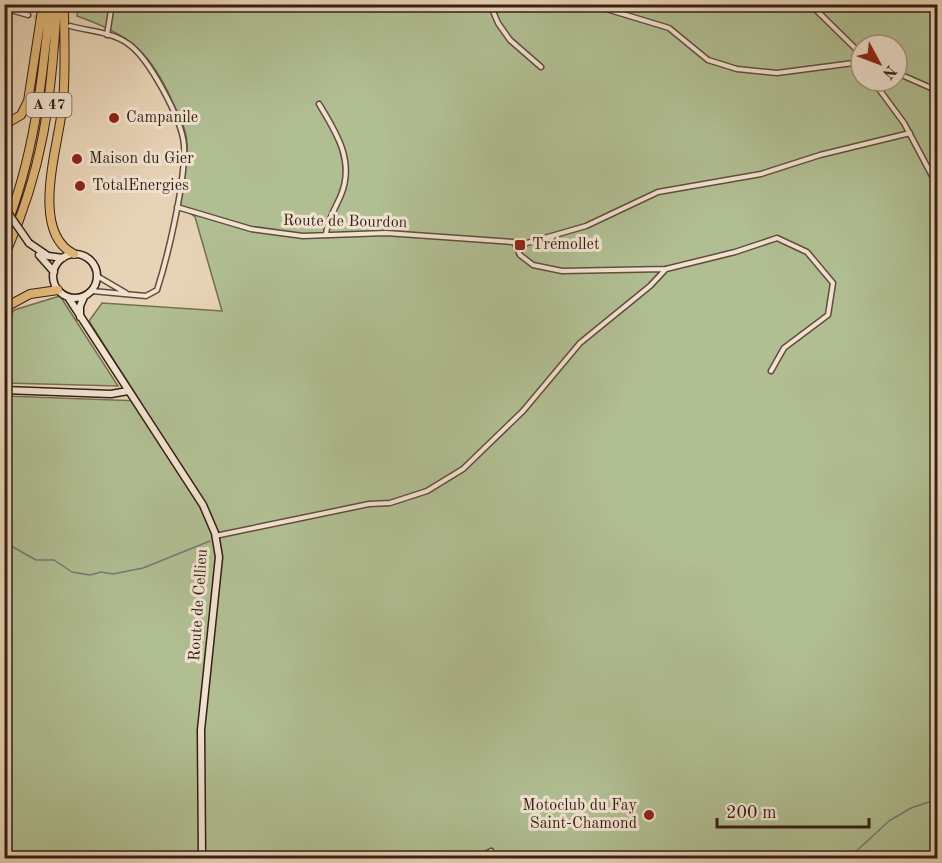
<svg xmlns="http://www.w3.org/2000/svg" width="942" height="863" font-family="'Old Standard TT',serif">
<rect width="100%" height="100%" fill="#e7d3b5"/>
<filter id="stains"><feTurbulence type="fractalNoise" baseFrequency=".00333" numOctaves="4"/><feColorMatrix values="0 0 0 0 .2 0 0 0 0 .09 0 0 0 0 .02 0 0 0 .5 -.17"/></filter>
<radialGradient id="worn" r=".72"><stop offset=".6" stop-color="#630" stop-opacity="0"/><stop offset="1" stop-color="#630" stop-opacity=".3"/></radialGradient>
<!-- green -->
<path fill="#b0be92" stroke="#746e54" stroke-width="1.5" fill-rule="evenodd" d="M 78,5 L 937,5 L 937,858 L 5,858 L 5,396 L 140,401 L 89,321 L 102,303 L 222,311 L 195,217 L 179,204 C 182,185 188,163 187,144 C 187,130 180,118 174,105 C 151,52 131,35 77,16 ZM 861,45 L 897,45 L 897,81 L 861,81 Z
M 60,296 L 118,386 L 5,383 L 5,324 L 14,310 Z"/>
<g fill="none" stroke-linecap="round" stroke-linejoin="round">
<!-- stream -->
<path stroke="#727a76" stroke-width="1.5" d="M 4,542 L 36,560 L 54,560 L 72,572 L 90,575 L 101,572 L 113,574 L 143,568 L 210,541
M 849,858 L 889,821 L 911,808 L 938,799"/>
<!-- street-tunnel -->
<path stroke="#c4af95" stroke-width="4" stroke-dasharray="4 2" stroke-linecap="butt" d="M 28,15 L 42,19"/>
<defs>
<path id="street" d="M 490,4 L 498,23 L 510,40 L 541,67
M 590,4 L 669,28 L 708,60 L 737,69 L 777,73 L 861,62
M 810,4 L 861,54
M 4,8 L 28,15
M 70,26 C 88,31 112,32 127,43 C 149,57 182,120 184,145 C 186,180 168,256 157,290 L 146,296 L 92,291
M 107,35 L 112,4
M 897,73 L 938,91
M 873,81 L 904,123 L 938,187
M 319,104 C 336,132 355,161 341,195 C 336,207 327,221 326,234
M 177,207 L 251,229 L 303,236 L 386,233 L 527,243 L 586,226 L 658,192 L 761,174 L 820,155 L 910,133
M 515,244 L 520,255 L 533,265 L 562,271 L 666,269 L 735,252 L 777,238 L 807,252 L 833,283 L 828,315 L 784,348 L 771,371
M 97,276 L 126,293
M 215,536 L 369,504 L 390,503 L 427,491 L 463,469 L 523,411 L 580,343 L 650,286 L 666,269
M 478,858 L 491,851"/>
<path id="secondary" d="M 29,243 L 48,256 L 63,258
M53 276a22 22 0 1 1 44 0a22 22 0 1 1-44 0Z
M 39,255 L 54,272
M 68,297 L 203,505 L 215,533 L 219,557 L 201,730 L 202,858
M 80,317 L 80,306 L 84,297
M 4,390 L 111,394 L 128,391"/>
<path id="highway" d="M 64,4 C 64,37 66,70 63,102 C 60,142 28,231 74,254
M 4,125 L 21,115 L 28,101 L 43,4
M 4,232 C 34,158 42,83 50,4
M 4,257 C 44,168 51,101 57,4
M 4,308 L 30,294 L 58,290"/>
</defs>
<!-- street casing -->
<use href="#street" stroke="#634c3d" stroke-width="7"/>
<!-- secondary casing -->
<use href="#secondary" stroke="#371f15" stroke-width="9"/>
<!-- highway casing -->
<use href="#highway" stroke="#371f15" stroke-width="10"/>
<!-- street -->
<use href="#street" stroke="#efe2cf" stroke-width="4"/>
<!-- secondary -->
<use href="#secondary" stroke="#efe2cf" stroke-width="6"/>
<!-- highway -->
<use href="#highway" stroke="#e4ba7a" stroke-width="8"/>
<defs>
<path id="secondary-bridge" d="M 4,207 L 29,243"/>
</defs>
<!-- secondary-bridge casing -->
<use href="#secondary-bridge" stroke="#371f15" stroke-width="9" stroke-linecap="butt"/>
<!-- secondary-bridge -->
<use href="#secondary-bridge" stroke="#efe2cf" stroke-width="6"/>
</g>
<!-- markers -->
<g fill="#8f2418" stroke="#efe2cf" stroke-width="2">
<circle cx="114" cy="118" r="6"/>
<circle cx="77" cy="159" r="6"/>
<circle cx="80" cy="186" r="6"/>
<rect x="514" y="239" width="12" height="12" rx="3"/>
<circle cx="649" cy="815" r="6"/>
</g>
<g text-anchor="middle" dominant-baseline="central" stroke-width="6" stroke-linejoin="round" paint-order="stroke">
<!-- shield labels -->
<rect fill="#efe2cf" stroke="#6e5a4d" stroke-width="1.5" x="26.5" y="93" width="45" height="24" rx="4.5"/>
<g font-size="15" font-weight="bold" fill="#371f15">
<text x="49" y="105">A 47</text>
</g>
<!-- poi labels -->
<g font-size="16" fill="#371f15" stroke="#efe2cf" text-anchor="start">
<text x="126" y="118">Campanile</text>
<text x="89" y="159">Maison du Gier</text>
<text x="92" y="186">TotalEnergies</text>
<text x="532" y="245">Trémollet</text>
<text x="637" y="806" text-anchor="end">Motoclub du Fay<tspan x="637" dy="18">Saint-Chamond</tspan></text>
</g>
<!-- street labels -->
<g font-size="16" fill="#371f15" stroke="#efe2cf">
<text transform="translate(345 222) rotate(1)">Route de Bourdon</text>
<text transform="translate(199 605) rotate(-86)">Route de Cellieu</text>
</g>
</g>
<!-- margin -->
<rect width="942" height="863" fill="none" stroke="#e7d3b5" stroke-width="24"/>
<rect x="6" y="6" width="930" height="851" fill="none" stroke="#371f15" stroke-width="3"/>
<rect x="12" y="12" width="918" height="839" fill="none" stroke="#371f15" stroke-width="1.5"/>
<!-- north arrow -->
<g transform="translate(879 63) rotate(131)"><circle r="28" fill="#efe2cf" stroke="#a59485" stroke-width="1.5"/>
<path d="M0-4.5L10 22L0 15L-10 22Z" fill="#8f2418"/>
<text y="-9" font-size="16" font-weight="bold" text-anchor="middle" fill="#371f15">N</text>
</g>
<!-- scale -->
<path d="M717 818v9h152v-9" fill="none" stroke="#371f15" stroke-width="3"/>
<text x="726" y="818" font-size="18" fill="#371f15" stroke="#efe2cf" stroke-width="4.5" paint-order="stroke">200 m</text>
<rect width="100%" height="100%" filter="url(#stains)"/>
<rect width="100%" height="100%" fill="url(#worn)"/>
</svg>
